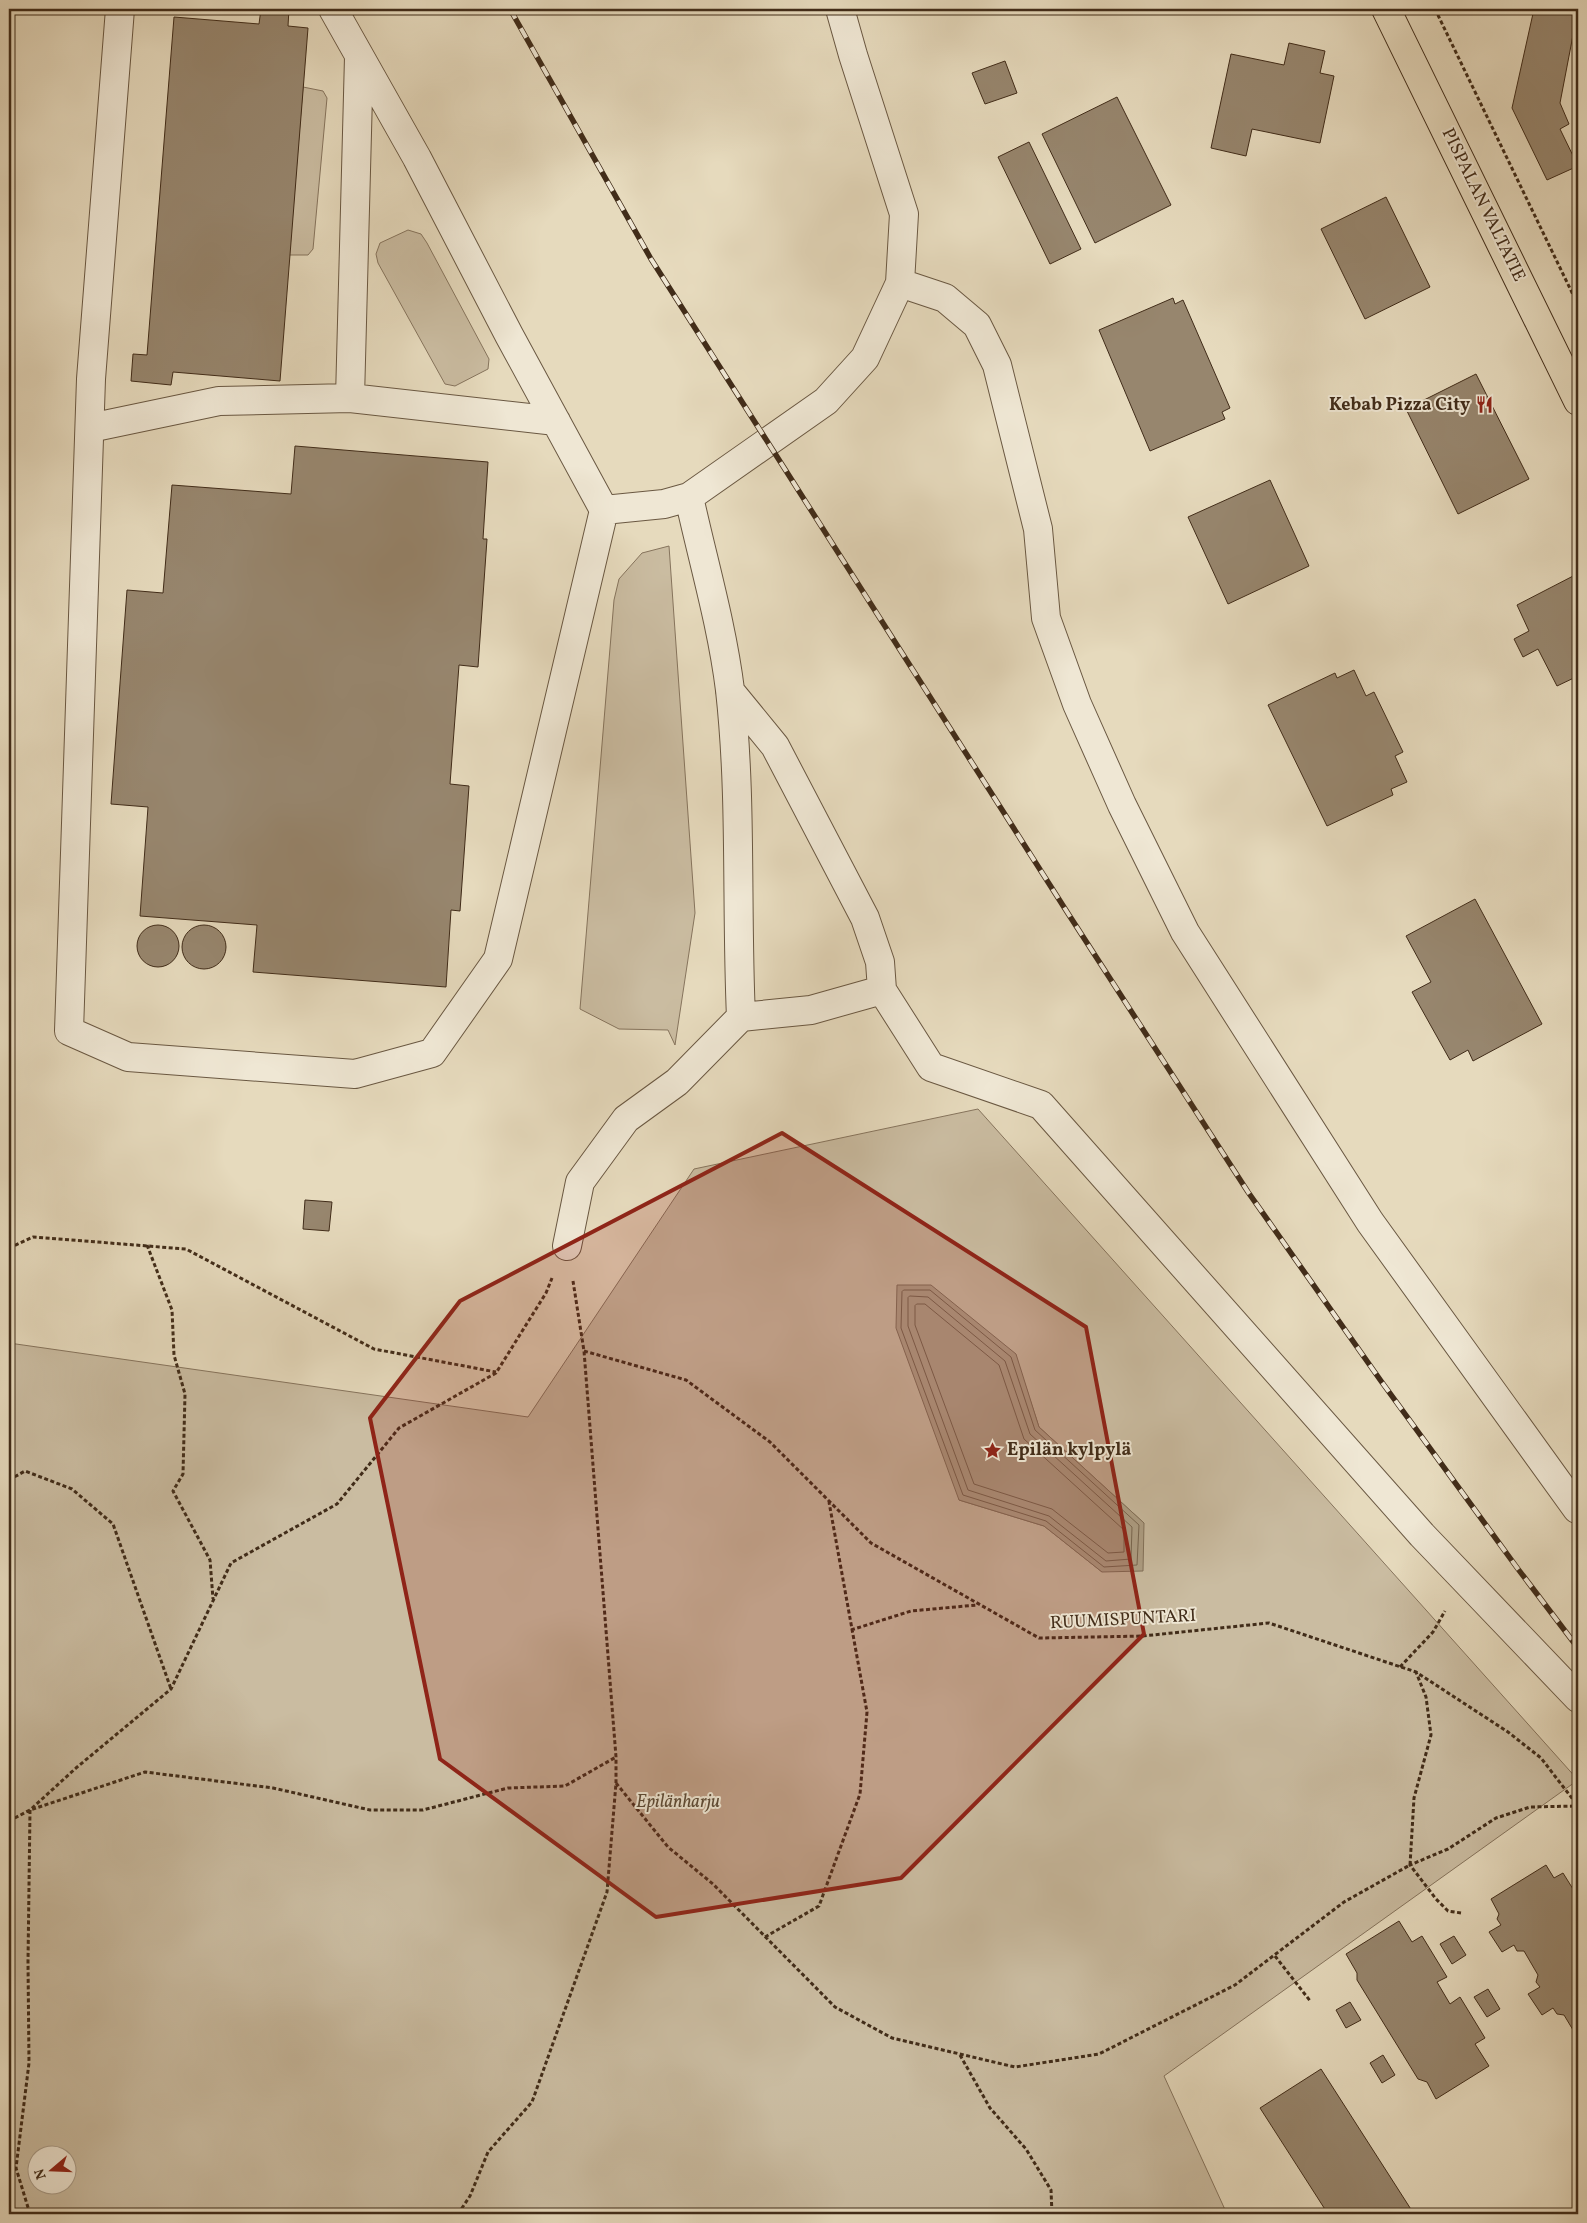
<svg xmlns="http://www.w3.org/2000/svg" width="1587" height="2223" font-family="Vollkorn,serif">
<rect width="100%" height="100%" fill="#e6dabd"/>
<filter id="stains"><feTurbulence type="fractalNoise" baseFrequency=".004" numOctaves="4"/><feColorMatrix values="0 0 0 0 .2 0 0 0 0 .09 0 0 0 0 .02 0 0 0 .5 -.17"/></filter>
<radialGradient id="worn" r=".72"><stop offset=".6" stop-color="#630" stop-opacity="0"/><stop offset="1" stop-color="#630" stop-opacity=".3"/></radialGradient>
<!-- green -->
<path fill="#cabca1" stroke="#86745d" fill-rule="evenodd" d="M 303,87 L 323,91 L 327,98 L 313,249 L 308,255 L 289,255 Z
M 408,230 L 421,234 L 427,243 L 489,359 L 488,369 L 455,386 L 445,384 L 378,263 L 376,254 L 380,243 Z
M 669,546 L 695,913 L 675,1045 L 668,1030 L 619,1029 L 580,1009 L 614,600 L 619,579 L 642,553 Z
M 978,1109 L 1578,1780 L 1164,2076 L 1227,2214 L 9,2214 L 9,1343 L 528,1417 L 694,1169 ZM 1015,1354 L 1039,1427 L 1144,1523 L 1102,1572 L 1044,1526 L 959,1500 ZM 38,2156 L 68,2156 L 68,2186 L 38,2186 Z"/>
<!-- water -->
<path fill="#ae9f85" stroke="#82715a" d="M 897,1285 L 931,1285 L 1016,1354 L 1039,1427 L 1144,1523 L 1143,1571 L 1102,1572 L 1044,1526 L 959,1500 L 896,1328 Z"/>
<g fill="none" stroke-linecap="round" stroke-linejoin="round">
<!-- shore -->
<path stroke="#78664f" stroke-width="1" d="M 904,1290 L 930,1290 L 1011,1357 L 1035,1430 L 1139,1525 L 1137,1565 L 1104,1567 L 1046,1521 L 963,1495 L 901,1328 L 902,1292 Z
M 910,1296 L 928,1297 L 1005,1361 L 1030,1434 L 1132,1527 L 1131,1559 L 1106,1561 L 1049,1516 L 968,1490 L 908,1326 L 908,1298 Z
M 917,1304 L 925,1304 L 999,1365 L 1024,1439 L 1124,1530 L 1124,1552 L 1108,1553 L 1052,1509 L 974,1484 L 915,1325 L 915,1306 Z"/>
</g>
<!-- building -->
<path fill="#97866e" stroke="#412c19" d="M 261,9 L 289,9 L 288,26 L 308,28 L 280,381 L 173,372 L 171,385 L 131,381 L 133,354 L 147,355 L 174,17 L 259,24 Z
M 1534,9 L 1578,9 L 1560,103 L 1569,124 L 1560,129 L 1578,166 L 1547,180 L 1512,108 Z
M 1289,43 L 1325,51 L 1320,73 L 1334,76 L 1320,143 L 1252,129 L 1246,156 L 1211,148 L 1231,54 L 1284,65 Z
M 1005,61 L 1017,93 L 985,104 L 972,73 Z
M 1117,97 L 1171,205 L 1095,243 L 1042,134 Z
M 1029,142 L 1081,249 L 1050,264 L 998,157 Z
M 1386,197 L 1430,287 L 1365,319 L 1321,229 Z
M 1173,298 L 1175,304 L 1183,300 L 1230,408 L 1222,412 L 1225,419 L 1150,451 L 1099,330 Z
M 1476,374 L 1529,479 L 1458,514 L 1406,409 Z
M 295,446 L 488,462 L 483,539 L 487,539 L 478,667 L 459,665 L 450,784 L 469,786 L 460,911 L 451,910 L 446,987 L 253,972 L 257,925 L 140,916 L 148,807 L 111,804 L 127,590 L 163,593 L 172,485 L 291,494 Z
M 1270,480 L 1309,566 L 1228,604 L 1188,517 Z
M 1577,574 L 1578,676 L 1557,686 L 1538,649 L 1523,657 L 1514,639 L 1529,631 L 1517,605 Z
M 1354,670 L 1366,696 L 1374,692 L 1403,752 L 1395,756 L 1407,782 L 1391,789 L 1393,795 L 1327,826 L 1268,705 L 1335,673 L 1337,678 Z
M 1475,899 L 1542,1024 L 1473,1061 L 1468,1050 L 1450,1060 L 1412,992 L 1431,982 L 1406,936 Z
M182 947a22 22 0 1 1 44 0a22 22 0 1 1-44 0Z
M137 946a21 21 0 1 1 42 0a21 21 0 1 1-42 0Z
M 9,1038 L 13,1038 L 9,1103 Z
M 305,1200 L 332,1202 L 329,1231 L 303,1229 Z
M 1546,1865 L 1554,1878 L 1563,1873 L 1578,1897 L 1578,2027 L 1573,2030 L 1564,2015 L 1557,2014 L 1553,2008 L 1542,2015 L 1528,1994 L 1540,1987 L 1536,1982 L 1538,1975 L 1524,1951 L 1517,1951 L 1514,1945 L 1502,1952 L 1489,1932 L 1501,1925 L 1497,1919 L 1499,1914 L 1491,1899 Z
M 1399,1921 L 1412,1942 L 1422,1936 L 1447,1977 L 1437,1982 L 1450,2004 L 1460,1997 L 1485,2038 L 1475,2044 L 1489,2066 L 1436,2099 L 1427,2082 L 1418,2079 L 1357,1980 L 1357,1973 L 1346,1954 Z
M 1454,1936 L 1466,1955 L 1452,1964 L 1440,1944 Z
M 1488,1989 L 1500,2009 L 1487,2017 L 1474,1997 Z
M 1350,2002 L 1361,2020 L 1346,2028 L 1336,2010 Z
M 1383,2055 L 1395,2075 L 1382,2083 L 1370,2063 Z
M 1321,2069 L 1414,2214 L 1328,2214 L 1260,2108 Z"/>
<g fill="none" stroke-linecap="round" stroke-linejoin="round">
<defs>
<path id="minor" d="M 120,9 L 91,379 L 69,1031 L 128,1057 L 355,1074 L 432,1053 L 498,959 L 604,510 L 509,335 L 417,158 L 333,9
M 359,57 L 350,398 L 556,421
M 900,283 L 945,298 L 977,325 L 997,365 L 1038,529 L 1046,618 L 1077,704 L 1122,805 L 1185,932 L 1370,1222 L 1577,1509
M 90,428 L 219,401 L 350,398
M 604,510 L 664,504 L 689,497 L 826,401 L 865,358 L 900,283 L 904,214 L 853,55 L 840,9
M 730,691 L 775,746 L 865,918 L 880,962 L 882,990 L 811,1010 L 741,1017
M 882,990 L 931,1067 L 1041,1105 L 1422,1535 L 1578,1698
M 567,1246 L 580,1182 L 626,1119 L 677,1082 L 741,1017 C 736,908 742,798 730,690 C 722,625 703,561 689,497"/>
<path id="major" d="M 1386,9 L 1578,401"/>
</defs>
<!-- minor casing -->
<use href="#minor" stroke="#6a5842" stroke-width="30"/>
<!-- major casing -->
<use href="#major" stroke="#412c19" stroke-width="30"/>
<!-- path -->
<path stroke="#412c19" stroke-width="3" stroke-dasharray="4 2.5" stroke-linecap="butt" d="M 1435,9 L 1578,305
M 147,1245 L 172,1310 L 174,1355 L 185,1394 L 183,1474 L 173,1491 L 210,1560 L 213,1599
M 9,1248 L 33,1237 L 186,1249 L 374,1349 L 496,1372
M 584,1351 L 686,1380 L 770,1442 L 871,1543 L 1039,1638 L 1143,1636 L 1269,1623 L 1416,1672 L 1508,1732 L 1541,1758 L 1578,1806
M 9,1480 L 25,1471 L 72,1489 L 113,1524 L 171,1689
M 851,1630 L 911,1611 L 977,1605
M 1400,1667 L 1433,1632 L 1445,1611
M 616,1783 L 668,1847 L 713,1884 L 835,2007 L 892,2038 L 1015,2067 L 1099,2054 L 1235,1985 L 1344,1902 L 1410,1865 L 1414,1798 L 1431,1735 L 1426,1697 L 1416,1672
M 9,1821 L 30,1810 L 145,1772 L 273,1788 L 370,1810 L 423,1810 L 508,1788 L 565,1786 L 616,1757
M 1461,1913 L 1448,1911 L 1436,1899 L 1410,1865 L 1448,1849 L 1496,1818 L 1530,1807 L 1577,1806
M 765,1937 L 819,1906 L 860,1794 L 867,1712 L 829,1502
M 1275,1956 L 1311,2002
M 960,2055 L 990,2108 L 1026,2149 L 1051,2190 L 1052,2214
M 30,2214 L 16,2168 L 29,2063 L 28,1962 L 30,1810 L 76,1768 L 171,1689 L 231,1563 L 337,1504 L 399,1428 L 496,1373 L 546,1293 L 552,1278
M 458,2214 L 470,2196 L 488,2152 L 532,2102 L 607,1892 L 616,1783 L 616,1757 L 584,1351 L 573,1281"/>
<!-- minor -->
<use href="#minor" stroke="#efe7d4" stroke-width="28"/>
<!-- major -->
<use href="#major" stroke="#e6dabd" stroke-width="28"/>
<defs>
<path id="rail" d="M 510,9 L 651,259 L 1069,915 L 1248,1192 L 1381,1381 L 1518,1569 L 1578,1648"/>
</defs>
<!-- rail casing -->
<use href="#rail" stroke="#412c19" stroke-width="5.5"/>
<!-- rail -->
<use href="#rail" stroke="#efe7d4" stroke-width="4" stroke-dasharray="11" stroke-linecap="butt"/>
</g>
<!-- marked area -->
<path fill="#8f2418" fill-opacity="0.2" stroke="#8f2418" stroke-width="4" stroke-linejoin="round" d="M 782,1133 L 1086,1327 L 1144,1634 L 901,1878 L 656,1917 L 440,1759 L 370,1418 L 460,1301 Z"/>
<!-- icons -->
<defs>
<symbol id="restaurant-bare" viewBox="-9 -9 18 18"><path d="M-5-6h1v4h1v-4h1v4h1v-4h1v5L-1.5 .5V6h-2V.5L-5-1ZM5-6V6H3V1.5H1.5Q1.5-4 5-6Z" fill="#8f2418" stroke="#efe7d4" stroke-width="2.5" paint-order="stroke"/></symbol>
<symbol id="sight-bare" viewBox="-9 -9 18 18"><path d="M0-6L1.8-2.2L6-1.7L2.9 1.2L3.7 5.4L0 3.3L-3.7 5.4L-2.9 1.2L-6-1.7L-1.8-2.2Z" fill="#8f2418" stroke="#efe7d4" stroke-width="2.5" paint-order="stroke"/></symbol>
</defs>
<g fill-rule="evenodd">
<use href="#restaurant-bare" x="1472" y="392" width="25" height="25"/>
<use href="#sight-bare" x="980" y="1438" width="25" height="25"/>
</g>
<g text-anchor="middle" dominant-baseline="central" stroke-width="4" stroke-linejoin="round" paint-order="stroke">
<!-- street labels -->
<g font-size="18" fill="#412c19" stroke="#efe7d4">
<text transform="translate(1483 205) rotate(64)">PISPALAN VALTATIE</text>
<text transform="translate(1123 1620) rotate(-3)">RUUMISPUNTARI</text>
</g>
<!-- poi labels -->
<g font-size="18" font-weight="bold" fill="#412c19" stroke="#efe7d4" text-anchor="end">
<text x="1470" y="405">Kebab Pizza City</text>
<text x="1007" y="1450" text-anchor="start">Epilän kylpylä</text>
</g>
<!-- park labels -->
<g font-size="18" font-style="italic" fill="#5c4934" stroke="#efe7d4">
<text x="678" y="1802">Epilänharju</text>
</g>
</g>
<!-- margin -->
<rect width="1587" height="2223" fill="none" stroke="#e6dabd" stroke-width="30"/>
<rect x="10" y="10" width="1567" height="2203" fill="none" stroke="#412c19" stroke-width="2.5"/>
<rect x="15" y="15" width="1557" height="2193" fill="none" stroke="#412c19"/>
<!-- north arrow -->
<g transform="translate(52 2170) rotate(251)"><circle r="24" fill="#efe7d4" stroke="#a99c89"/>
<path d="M0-4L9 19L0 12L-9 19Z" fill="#8f2418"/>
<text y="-8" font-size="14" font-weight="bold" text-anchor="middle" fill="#412c19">N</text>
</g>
<rect width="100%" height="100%" filter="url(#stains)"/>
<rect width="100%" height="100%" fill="url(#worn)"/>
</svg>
